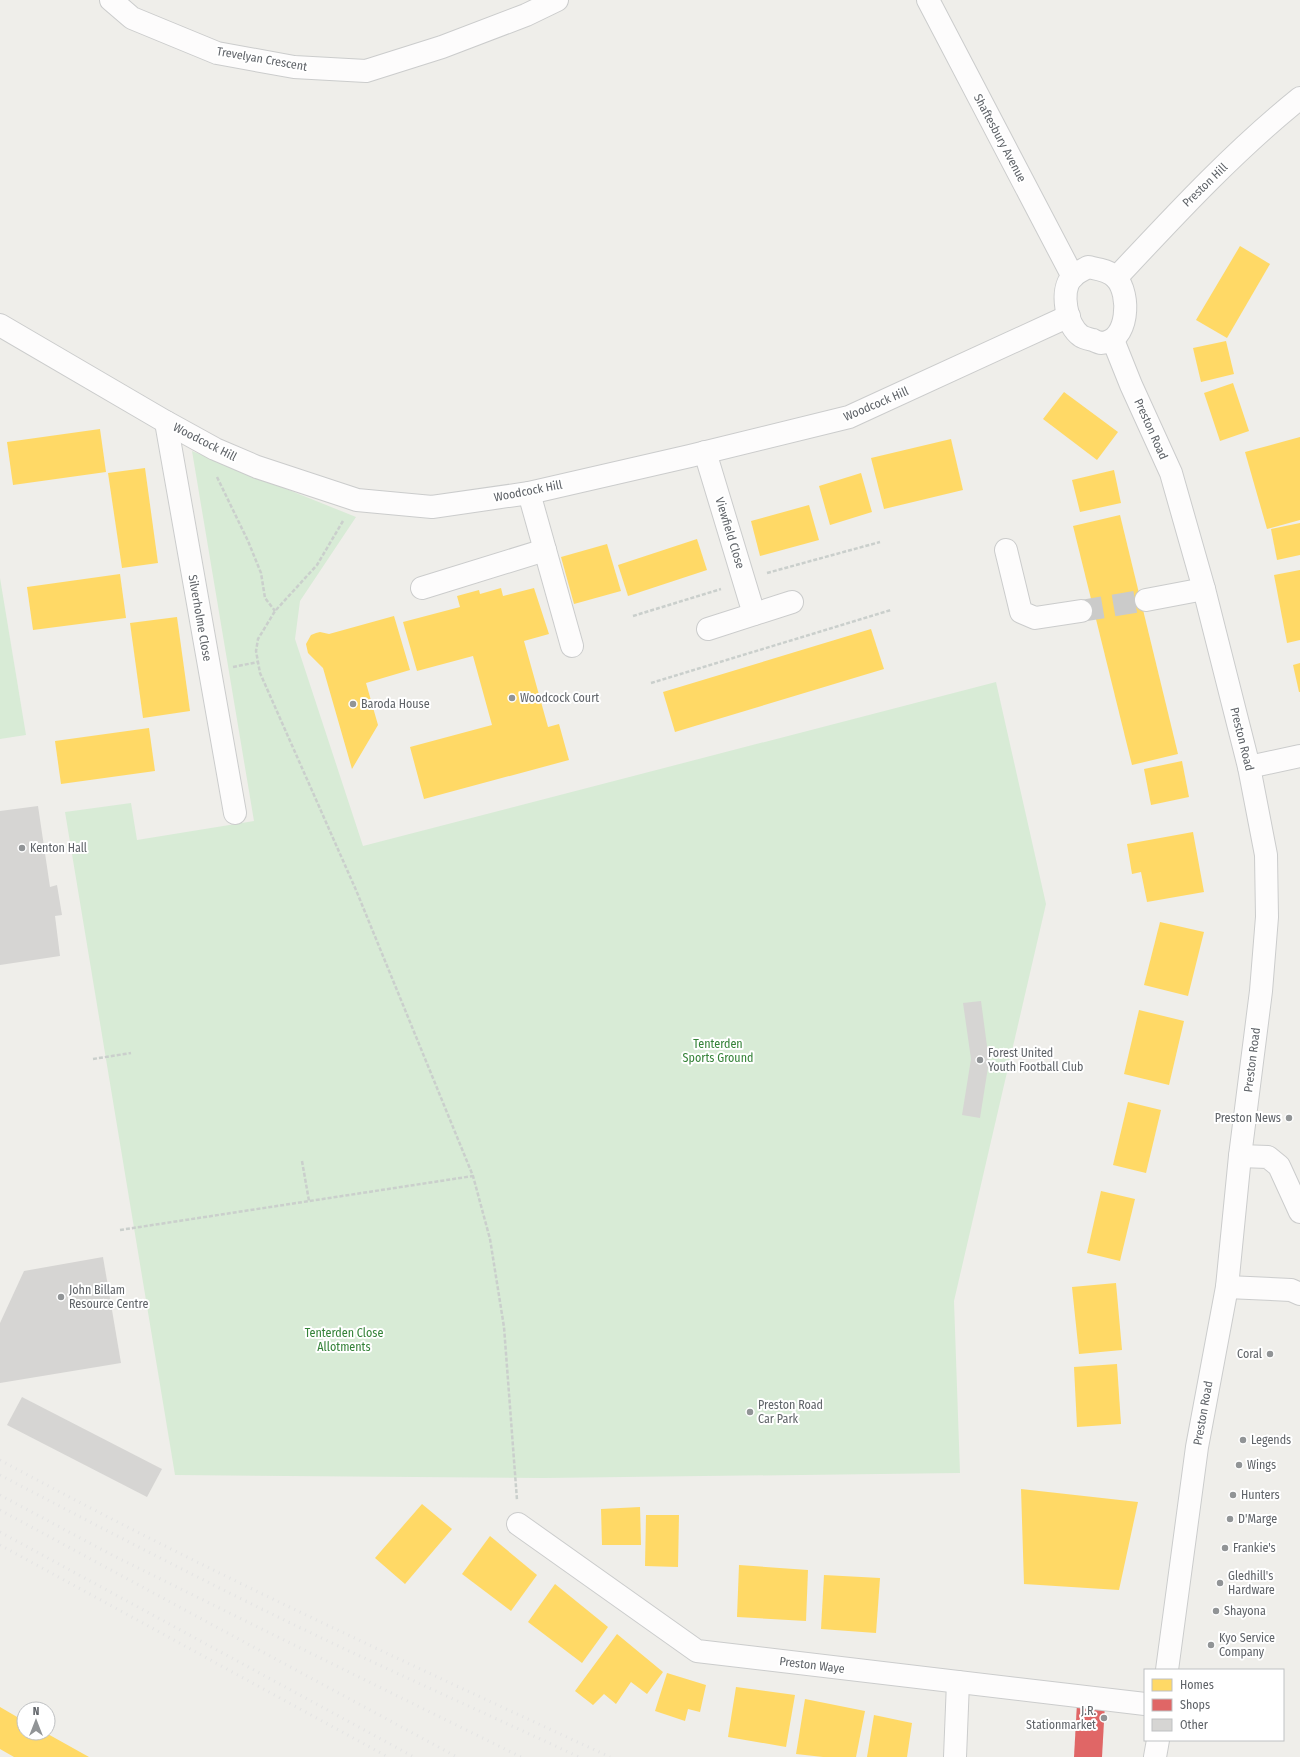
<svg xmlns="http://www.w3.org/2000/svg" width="1300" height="1757" font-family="'Fira Sans Condensed',sans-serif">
<rect width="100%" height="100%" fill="#efeeea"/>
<!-- green -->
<g fill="#d8ebd6">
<path d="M192 451 356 517 300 601 295 639 363 846 996 682 1046 904 954 1301 960 1473 544 1478 175 1475 65 812 131 803 137 840 254 821Z"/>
<path d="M0 578 26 735 0 739Z"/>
</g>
<!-- homes -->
<g fill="#ffd966">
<path d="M1240 246 1270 264 1227 338 1196 320Z"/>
<path d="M1226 341 1234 374 1201 382 1193 348Z"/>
<path d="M1233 383 1249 431 1220 441 1204 393Z"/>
<path d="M1064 392 1118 432 1097 460 1043 419Z"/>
<path d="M100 429 106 472 13 485 7 442Z"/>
<path d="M1300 437V520L1267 529 1245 452Z"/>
<path d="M951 439 963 490 884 509 871 458Z"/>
<path d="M145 468 158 563 122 568 108 473Z"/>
<path d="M1114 470 1121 503 1080 512 1072 480Z"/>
<path d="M861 473 872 512 830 525 819 486Z"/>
<path d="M809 505 819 540 760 556 751 521Z"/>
<path d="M1120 515 1178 754 1132 765 1073 526Z"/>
<path d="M1300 523V555L1277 560 1271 529Z"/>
<path d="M697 539 707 570 628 596 618 565Z"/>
<path d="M607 544 621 591 574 604 561 557Z"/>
<path d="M1300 570V640L1287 643 1274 575Z"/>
<path d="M120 574 126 618 33 630 27 587Z"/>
<path d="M501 588 503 596 534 588 549 634 524 641 548 727 559 724 569 760 424 799 410 747 492 725 473 656 417 671 403 622 460 607 457 596 479 590 480 594Z"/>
<path d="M394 616 410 670 366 683 378 725 352 769 323 668 308 653 306 644 311 635 316 633 320 632 329 634Z"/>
<path d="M177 617 190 711 143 718 130 623Z"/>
<path d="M871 629 884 669 675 732 663 692Z"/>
<path d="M1300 663V692H1299L1293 665Z"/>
<path d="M149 728 155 771 61 784 55 741Z"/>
<path d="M1182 761 1189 797 1151 805 1144 769Z"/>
<path d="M1193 832 1204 892 1147 902 1141 872 1132 874 1127 844Z"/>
<path d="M1160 922 1204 932 1188 996 1144 985Z"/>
<path d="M1139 1010 1184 1021 1169 1085 1124 1074Z"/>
<path d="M1128 1102 1161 1110 1146 1173 1113 1165Z"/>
<path d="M1101 1191 1135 1199 1120 1261 1087 1253Z"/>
<path d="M1116 1283 1122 1350 1079 1354 1072 1287Z"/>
<path d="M1117 1364 1121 1424 1077 1427 1074 1367Z"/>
<path d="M1021 1489 1138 1502 1119 1590 1024 1584Z"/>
<path d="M422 1504 452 1529 405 1584 375 1558Z"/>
<path d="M640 1507 641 1545H602L601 1509Z"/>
<path d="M646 1515H679L678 1567 645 1566Z"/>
<path d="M490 1536 537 1575 511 1611 462 1574Z"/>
<path d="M739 1565 808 1570 806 1621 737 1617Z"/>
<path d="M824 1575 880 1578 876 1633 821 1629Z"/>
<path d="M555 1584 608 1627 582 1663 528 1622Z"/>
<path d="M617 1634 663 1672 647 1694 631 1682 616 1704 604 1694 593 1705 575 1691Z"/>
<path d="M667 1673 706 1685 700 1712 688 1709 685 1721 655 1711Z"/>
<path d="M736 1687 795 1695 786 1747 728 1737Z"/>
<path d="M805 1699 865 1711 856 1757H823L796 1754Z"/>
<path d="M0 1707 24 1721V1733H46L89 1757H14L0 1749Z"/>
<path d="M874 1715 912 1723 907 1757H867Z"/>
</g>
<!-- shops -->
<path fill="#e06666" d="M1077 1703 1105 1704 1102 1757H1074Z"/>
<!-- building -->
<g fill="#d6d5d3">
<path d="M38 806 50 887 57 885 62 915 55 916 60 956 0 965V811Z"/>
<path d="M981 1001 989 1061 980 1118 962 1115 971 1059 963 1003Z"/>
<path d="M103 1257 121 1363 0 1383V1323L24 1271Z"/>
<path d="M22 1397 162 1469 147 1497 7 1425Z"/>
</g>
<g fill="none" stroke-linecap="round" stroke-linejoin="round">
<!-- minor-tunnel -->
<path stroke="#cbcbca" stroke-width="22" stroke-dasharray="22 11" stroke-linecap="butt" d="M1081 611 1146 600"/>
<!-- minor casing -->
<g stroke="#cbcccc" stroke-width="24">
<g id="minor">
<path d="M111 0 132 18 217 53 294 67 366 71 442 47 526 15 557 0"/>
<path d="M928 0 1073 277"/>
<path d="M1088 267C1097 269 1109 270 1116 278 1131 294 1129 342 1101 343 1099 343 1095 341 1093 340 1089 339 1084 338 1081 336 1066 325 1060 291 1072 277 1076 273 1083 270 1088 267Z"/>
<path d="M1116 278C1175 215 1233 152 1300 98"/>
<path d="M0 325 166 422 215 449 257 467 357 500 432 507 529 493 690 456 849 417 1069 316"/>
<path d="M1113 340 1131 385 1171 473 1204 589 1249 767 1266 855 1267 917 1261 991 1240 1156 1227 1287 1197 1447 1167 1670"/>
<path d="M166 422 235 813"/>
<path d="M705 452 754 614"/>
<path d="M529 493 572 646"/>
<path d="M1006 550 1021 612 1035 618 1081 611"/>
<path d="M422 588 545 550"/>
<path d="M1146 600 1204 589"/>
<path d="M708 629 792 602"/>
<path d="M1249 767 1300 756"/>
<path d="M1240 1156 1268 1157 1279 1166 1300 1212"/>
<path d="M1227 1287 1291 1290 1300 1294"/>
<path d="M518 1524 697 1651 1145 1704"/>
<path d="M955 1757 958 1682"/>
<path d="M1155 1757 1158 1740"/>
</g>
</g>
<!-- path -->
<g stroke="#cacfcc" stroke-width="2.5" stroke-dasharray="4 2" stroke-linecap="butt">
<path d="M217 477 248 541 261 573 265 598 275 611"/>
<path d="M343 521 317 565 275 611 258 639 256 651 260 673 356 890 473 1176 490 1239 504 1327 517 1500"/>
<path d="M767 573 880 542"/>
<path d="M633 616 721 589"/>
<path d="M233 667 258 662"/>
<path d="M651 683 891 610"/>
<path d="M93 1059 131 1053"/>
<path d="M302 1161 309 1201"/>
<path d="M120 1230 473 1176"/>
</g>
<!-- minor -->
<use href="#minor" stroke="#fdfcfc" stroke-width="22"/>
<!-- rail -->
<g stroke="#e4e4e4" stroke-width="3" stroke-dasharray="1 5" stroke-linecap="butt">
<path d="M0 1460C199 1568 405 1662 610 1757"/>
<path d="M0 1475C115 1535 230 1595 347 1650 424 1686 502 1721 579 1757"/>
<path d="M0 1495 112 1555 521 1757"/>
<path d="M0 1510 457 1757"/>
<path d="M0 1532 414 1757"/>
<path d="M0 1545 388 1757"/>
</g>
</g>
<!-- markers -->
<g fill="#919496" stroke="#fff" stroke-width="1.5">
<circle cx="512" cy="698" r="4"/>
<circle cx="353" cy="704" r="4"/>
<circle cx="22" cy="848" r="4"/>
<circle cx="980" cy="1060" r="4"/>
<circle cx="1289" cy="1118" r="4"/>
<circle cx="61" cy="1297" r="4"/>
<circle cx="1270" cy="1354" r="4"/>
<circle cx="750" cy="1412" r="4"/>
<circle cx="1243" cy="1440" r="4"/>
<circle cx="1239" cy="1465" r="4"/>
<circle cx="1233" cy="1495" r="4"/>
<circle cx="1230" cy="1519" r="4"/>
<circle cx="1225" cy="1548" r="4"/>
<circle cx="1220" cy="1583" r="4"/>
<circle cx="1216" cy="1611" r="4"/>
<circle cx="1211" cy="1645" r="4"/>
<circle cx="1104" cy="1718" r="4"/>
</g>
<g text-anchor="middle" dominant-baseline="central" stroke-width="4" stroke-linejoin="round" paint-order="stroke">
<!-- street labels -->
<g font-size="12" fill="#5f6368" stroke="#fff">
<text transform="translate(262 59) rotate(10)">Trevelyan Crescent</text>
<text transform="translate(1000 138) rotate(62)">Shaftesbury Avenue</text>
<text transform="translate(1205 185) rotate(-44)">Preston Hill</text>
<text transform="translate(876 404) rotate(-23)">Woodcock Hill</text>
<text transform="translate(1151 429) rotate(66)">Preston Road</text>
<text transform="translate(205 442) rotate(27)">Woodcock Hill</text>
<text transform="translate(528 491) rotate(-11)">Woodcock Hill</text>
<text transform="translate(730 533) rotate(73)">Viewfield Close</text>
<text transform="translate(200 618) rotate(80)">Silverholme Close</text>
<text transform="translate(1242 739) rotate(76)">Preston Road</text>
<text transform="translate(1252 1060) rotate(-83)">Preston Road</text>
<text transform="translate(1203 1413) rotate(-80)">Preston Road</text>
<text transform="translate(812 1665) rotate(7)">Preston Waye</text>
</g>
<!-- poi labels -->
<g font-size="12" fill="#5f6368" stroke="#fff" text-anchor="start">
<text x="520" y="698">Woodcock Court</text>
<text x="361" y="704">Baroda House</text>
<text x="30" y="848">Kenton Hall</text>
<text x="988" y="1053">Forest United<tspan x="988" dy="14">Youth Football Club</tspan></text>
<text x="1281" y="1118" text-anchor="end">Preston News</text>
<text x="69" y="1290">John Billam<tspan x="69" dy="14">Resource Centre</tspan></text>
<text x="1262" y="1354" text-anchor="end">Coral</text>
<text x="758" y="1405">Preston Road<tspan x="758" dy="14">Car Park</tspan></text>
<text x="1251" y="1440">Legends</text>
<text x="1247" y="1465">Wings</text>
<text x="1241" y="1495">Hunters</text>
<text x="1238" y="1519">D'Marge</text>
<text x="1233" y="1548">Frankie's</text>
<text x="1228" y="1576">Gledhill's<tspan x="1228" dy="14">Hardware</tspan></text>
<text x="1224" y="1611">Shayona</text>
<text x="1219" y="1638">Kyo Service<tspan x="1219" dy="14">Company</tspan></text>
<text x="1096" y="1711" text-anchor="end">J.R.<tspan x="1096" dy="14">Stationmarket</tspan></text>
</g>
<!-- park labels -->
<g font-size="12" fill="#348238" stroke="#fff">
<text x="718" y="1044">Tenterden<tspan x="718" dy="14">Sports Ground</tspan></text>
<text x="344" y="1333">Tenterden Close<tspan x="344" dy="14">Allotments</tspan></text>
</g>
</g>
<!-- legend -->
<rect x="1144" y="1669" width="140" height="72" fill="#ffffff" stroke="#bfc1c3"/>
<rect x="1152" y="1679" width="20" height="12" fill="#ffd966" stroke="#bfc1c3"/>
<text x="1180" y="1689" font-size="12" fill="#5f6368">Homes</text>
<rect x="1152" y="1699" width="20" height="12" fill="#e06666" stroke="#bfc1c3"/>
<text x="1180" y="1709" font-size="12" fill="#5f6368">Shops</text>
<rect x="1152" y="1719" width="20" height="12" fill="#d6d5d3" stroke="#bfc1c3"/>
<text x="1180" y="1729" font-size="12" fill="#5f6368">Other</text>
<!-- north arrow -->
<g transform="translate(36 1721)"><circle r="19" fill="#ffffff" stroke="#bfc1c3"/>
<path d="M0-3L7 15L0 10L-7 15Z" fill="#919496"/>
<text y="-6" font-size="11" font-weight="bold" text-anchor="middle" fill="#5f6368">N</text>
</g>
</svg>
